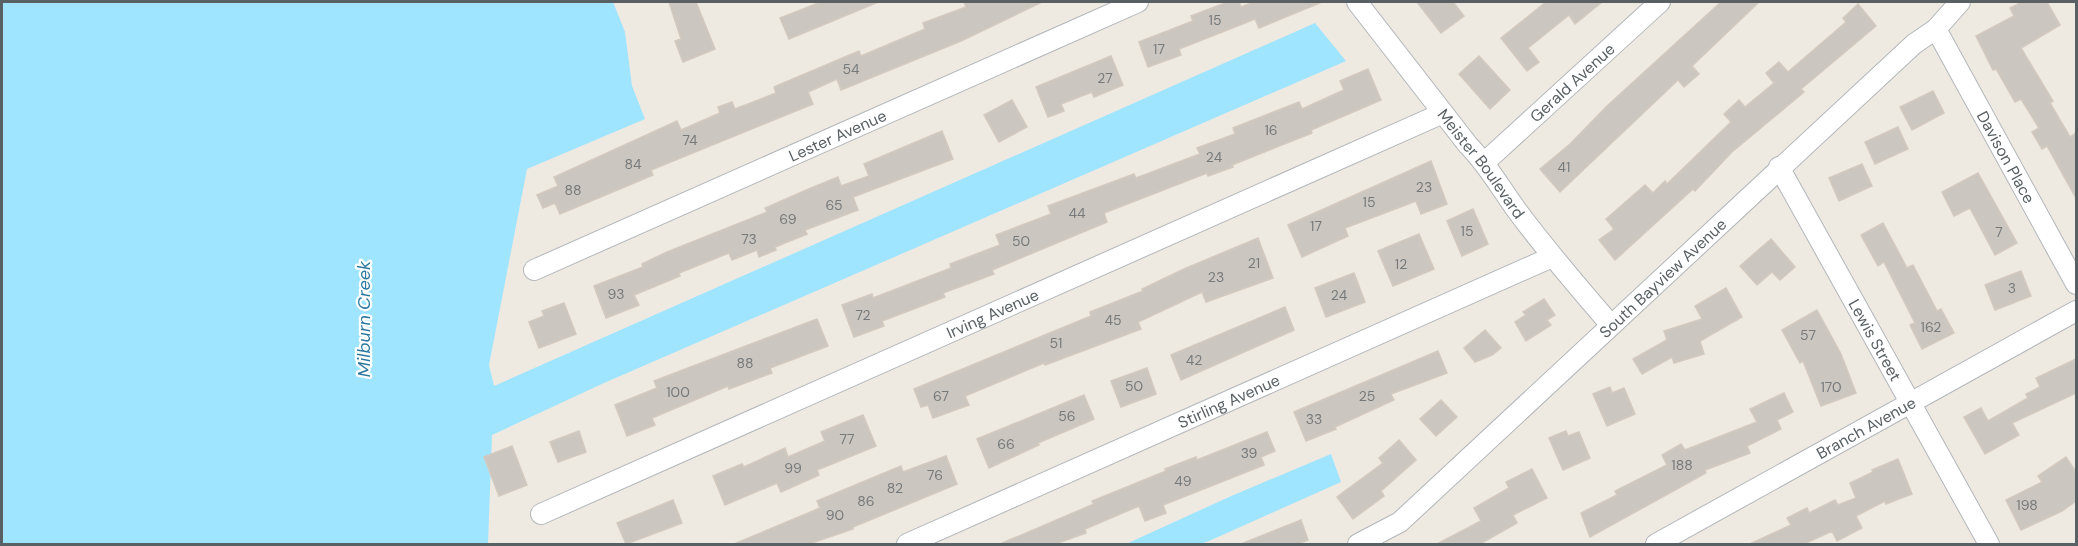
<svg xmlns="http://www.w3.org/2000/svg" width="2078" height="546" font-family="'DM Sans',sans-serif">
<rect width="100%" height="100%" fill="#eee9e1"/>
<!-- water -->
<g fill="#a0e5ff">
<path d="M2 2H613L625 32 632 86 645 119 527 169 489 365 494 386 1315 23 1346 61 604 383 492 435 488 544H2Z"/>
<path d="M1331 454 1341 482 1209 541 1200 544H1126L1229 497Z"/>
</g>
<!-- building -->
<g fill="#cbc6c0" stroke="#d4c9be" stroke-width="1.5">
<path d="M669 2H696L715 49 683 62 675 41 681 39Z"/>
<path d="M821 2H875L876 3 789 39 780 18Z"/>
<path d="M964 2H1042L961 41 841 90 837 79 808 92 813 104 651 170 653 175 560 214 555 203 543 208 537 195 558 186 554 177 677 121 681 130 720 113 718 107 732 102 735 109 776 93 774 87 859 51 861 56 925 29 923 23 966 7Z"/>
<path d="M1228 2H1239L1241 7 1254 2H1322L1259 28 1255 19 1179 49 1181 55 1148 67 1139 42 1193 21 1191 16Z"/>
<path d="M1417 2H1453L1464 16 1441 33Z"/>
<path d="M1546 2H1602L1575 24 1569 15 1528 48 1539 62 1527 71 1501 38Z"/>
<path d="M1721 2H1759L1692 66 1699 74 1684 87 1678 80 1560 192 1540 169 1570 144 1607 106Z"/>
<path d="M2022 2H2047L2060 25 2021 48 2053 101 2050 103 2070 137 2076 133V198L2047 146 2042 149 2032 132 2039 128 2021 99 2015 102 1996 69 1993 70 1976 36 2014 16 2010 8Z"/>
<path d="M1858 4 1876 26 1801 89 1804 92 1732 152 1695 191 1693 189 1615 260 1599 240 1614 229 1606 219 1645 185 1653 193 1665 181 1667 184 1731 122 1724 114 1739 100 1745 107 1774 83 1766 73 1779 62 1788 72 1846 22 1843 18Z"/>
<path d="M1111 56 1123 85 1094 97 1092 92 1061 104 1064 111 1048 117 1036 87Z"/>
<path d="M1479 56 1510 90 1490 109 1459 74Z"/>
<path d="M1368 69 1381 100 1311 130 1312 133 1232 165 1233 167 1208 176 1207 173 1104 213 1107 222 992 270 994 274 943 293 945 297 882 321 884 326 854 337 842 305 872 294 873 298 951 268 950 264 1000 245 996 235 1051 214 1048 206 1134 174 1136 178 1200 154 1197 148 1235 134 1233 128 1299 102 1302 109 1344 90 1340 81Z"/>
<path d="M1933 91 1944 113 1912 130 1900 107Z"/>
<path d="M1012 100 1027 127 999 142 984 115Z"/>
<path d="M1898 127 1908 149 1875 164 1865 142Z"/>
<path d="M942 131 953 159 853 197 858 210 805 230 807 234 775 247 776 250 759 257 757 250 732 260 729 253 679 273 680 276 634 295 639 305 606 318 594 286 643 267 642 264 667 252 767 212 765 208 811 188 838 177 841 186 869 176 864 164Z"/>
<path d="M1431 161 1447 204 1421 214 1416 201 1345 228 1348 236 1302 257 1288 225Z"/>
<path d="M1862 164 1872 186 1839 201 1829 178Z"/>
<path d="M1978 173 2017 243 1995 255 1970 208 1954 216 1942 192Z"/>
<path d="M1473 209 1488 244 1462 256 1447 221Z"/>
<path d="M1883 223 1907 268 1913 265 1937 311 1941 309 1954 333 1922 349 1910 325 1915 323 1884 262 1878 266 1861 235Z"/>
<path d="M1419 234 1434 269 1393 286 1378 251Z"/>
<path d="M1258 238 1273 278 1206 302 1202 292 1138 322 1141 329 1045 365 1044 363 965 396 969 405 933 418 928 405 921 407 914 389 1091 316 1090 312 1143 291 1142 289 1184 269Z"/>
<path d="M1771 239 1795 267 1780 280 1772 272 1757 285 1740 266Z"/>
<path d="M2021 271 2031 296 1995 310 1985 285Z"/>
<path d="M1354 273 1365 302 1326 317 1315 288Z"/>
<path d="M1726 288 1742 317 1700 341 1704 354 1674 363 1672 357 1642 374 1633 359 1667 340 1664 331 1702 319 1695 306Z"/>
<path d="M1544 299 1555 315 1547 320 1551 325 1526 341 1515 322 1526 315 1523 312Z"/>
<path d="M564 303 576 334 539 348 529 322 544 316 542 311Z"/>
<path d="M1285 307 1294 330 1181 380 1171 355Z"/>
<path d="M1817 310 1841 354 1856 393 1821 406 1803 361 1800 363 1782 330Z"/>
<path d="M817 319 828 346 770 368 772 373 729 389 728 386 652 418 655 425 627 436 615 405 657 388 654 381Z"/>
<path d="M1485 330 1501 348 1492 355 1475 362 1464 348Z"/>
<path d="M1438 351 1447 373 1391 394 1394 400 1335 427 1336 429 1306 441 1294 412Z"/>
<path d="M2076 359V393L2012 423 2019 435 1985 454 1964 417 1981 408 1988 421 2028 398 2026 394 2040 387 2036 378Z"/>
<path d="M1147 368 1156 394 1121 407 1111 381Z"/>
<path d="M1610 387 1612 393 1624 388 1635 414 1607 426 1593 394Z"/>
<path d="M1784 393 1793 412 1777 420 1781 429 1747 446 1750 453 1705 470 1706 473 1590 537 1581 513 1617 495 1615 491 1667 465 1662 455 1681 444 1685 450 1757 422 1750 409Z"/>
<path d="M1084 395 1094 419 1038 443 1039 445 989 468 977 439Z"/>
<path d="M1441 400 1457 417 1436 436 1420 419Z"/>
<path d="M863 415 876 446 817 470 819 475 781 492 777 483 725 505 713 476 742 464 744 467 785 448 788 457 825 441 821 432Z"/>
<path d="M579 431 586 452 558 462 550 442Z"/>
<path d="M1566 431 1568 436 1579 432 1590 458 1563 470 1549 438Z"/>
<path d="M1267 432 1275 451 1261 457 1264 465 1163 505 1166 513 1145 521 1139 506 1085 529 1086 533 1055 544H1000L1094 504 1092 501 1166 471 1165 469 1196 457 1197 460Z"/>
<path d="M1399 440 1416 460 1381 491 1384 496 1353 519 1337 497 1383 463 1379 458Z"/>
<path d="M512 446 527 485 499 496 484 457Z"/>
<path d="M946 456 957 484 853 527V529L809 544H734L820 508 817 501 901 466 903 472Z"/>
<path d="M2066 457 2076 472V501L2062 511 2021 530 2006 500 2042 482 2038 476Z"/>
<path d="M1898 459 1912 494 1886 504 1885 501 1856 516 1862 528 1837 541 1832 531 1804 544H1750L1791 525 1787 518 1807 508 1809 513 1835 500 1838 505 1856 498 1850 483 1873 472 1872 470Z"/>
<path d="M1532 469 1547 498 1513 515 1517 523 1480 544H1437L1481 521 1474 508 1509 488 1506 482Z"/>
<path d="M673 500 682 523 626 544 617 523Z"/>
<path d="M1301 520 1308 540 1297 544H1241Z"/>
</g>
<g fill="none" stroke-linecap="round" stroke-linejoin="round">
<!-- minor casing -->
<g stroke="#b2b6ba" stroke-width="22">
<g id="minor">
<path id="s1" d="M1357 2 1468 145C1488 165 1501 189 1518 212 1547 251 1578 287 1610 324"/>
<path id="s2" d="M1936 29 2076 284"/>
<path id="s3" d="M1485 162 1660 2"/>
<path id="s4" d="M1779 167 1989 544"/>
<path id="s5" d="M534 270 1138 2"/>
<path id="s6" d="M541 514 1443 113"/>
<path id="s7" d="M907 544 1552 257"/>
<path id="s8" d="M1358 544 1400 522 1914 44 1936 29 1960 2"/>
<path id="s9" d="M1656 544 2076 311"/>
</g>
</g>
<!-- minor -->
<use href="#minor" stroke="#fff" stroke-width="20"/>
</g>
<g text-anchor="middle" dominant-baseline="central" stroke-width="4.5" stroke-linejoin="round" paint-order="stroke">
<!-- number labels -->
<g font-size="14" fill="#767a7b">
<text x="1215" y="20">15</text>
<text x="1159" y="49">17</text>
<text x="851" y="69">54</text>
<text x="1105" y="78">27</text>
<text x="1271" y="130">16</text>
<text x="690" y="140">74</text>
<text x="1214" y="157">24</text>
<text x="633" y="164">84</text>
<text x="1564" y="167">41</text>
<text x="1424" y="187">23</text>
<text x="573" y="190">88</text>
<text x="1369" y="202">15</text>
<text x="834" y="205">65</text>
<text x="1077" y="213">44</text>
<text x="788" y="219">69</text>
<text x="1316" y="226">17</text>
<text x="1467" y="231">15</text>
<text x="1999" y="232">7</text>
<text x="749" y="239">73</text>
<text x="1021" y="241">50</text>
<text x="1254" y="263">21</text>
<text x="1401" y="264">12</text>
<text x="1216" y="277">23</text>
<text x="2012" y="288">3</text>
<text x="616" y="294">93</text>
<text x="1339" y="295">24</text>
<text x="863" y="315">72</text>
<text x="1113" y="320">45</text>
<text x="1931" y="327">162</text>
<text x="1808" y="335">57</text>
<text x="1056" y="343">51</text>
<text x="1194" y="360">42</text>
<text x="745" y="363">88</text>
<text x="1134" y="386">50</text>
<text x="1831" y="387">170</text>
<text x="678" y="392">100</text>
<text x="941" y="396">67</text>
<text x="1367" y="396">25</text>
<text x="1067" y="416">56</text>
<text x="1314" y="419">33</text>
<text x="847" y="439">77</text>
<text x="1006" y="444">66</text>
<text x="1249" y="453">39</text>
<text x="1682" y="465">188</text>
<text x="793" y="468">99</text>
<text x="935" y="475">76</text>
<text x="1183" y="481">49</text>
<text x="895" y="488">82</text>
<text x="866" y="501">86</text>
<text x="2027" y="505">198</text>
<text x="835" y="515">90</text>
</g>
<!-- street labels -->
<g font-size="16" fill="#596064" stroke="#fff">
<text stroke="none"><textPath href="#s3" startOffset="118">Gerald Avenue</textPath></text>
<text stroke="none"><textPath href="#s5" startOffset="332">Lester Avenue</textPath></text>
<text stroke="none"><textPath href="#s2" startOffset="146">Davison Place</textPath></text>
<text stroke="none"><textPath href="#s1" startOffset="204">Meister Boulevard</textPath></text>
<text stroke="none"><textPath href="#s8" startOffset="406">South Bayview Avenue</textPath></text>
<text stroke="none"><textPath href="#s6" startOffset="494">Irving Avenue</textPath></text>
<text stroke="none"><textPath href="#s4" startOffset="198">Lewis Street</textPath></text>
<text stroke="none"><textPath href="#s7" startOffset="352">Stirling Avenue</textPath></text>
<text stroke="none"><textPath href="#s9" startOffset="240">Branch Avenue</textPath></text>
</g>
<!-- water labels -->
<g font-size="18" font-style="italic" fill="#2d78a0" stroke="#fff">
<text transform="translate(364 319) rotate(-90)">Milburn Creek</text>
</g>
</g>
<!-- border -->
<rect width="2078" height="546" fill="none" stroke="#596064" stroke-width="6"/>
</svg>
